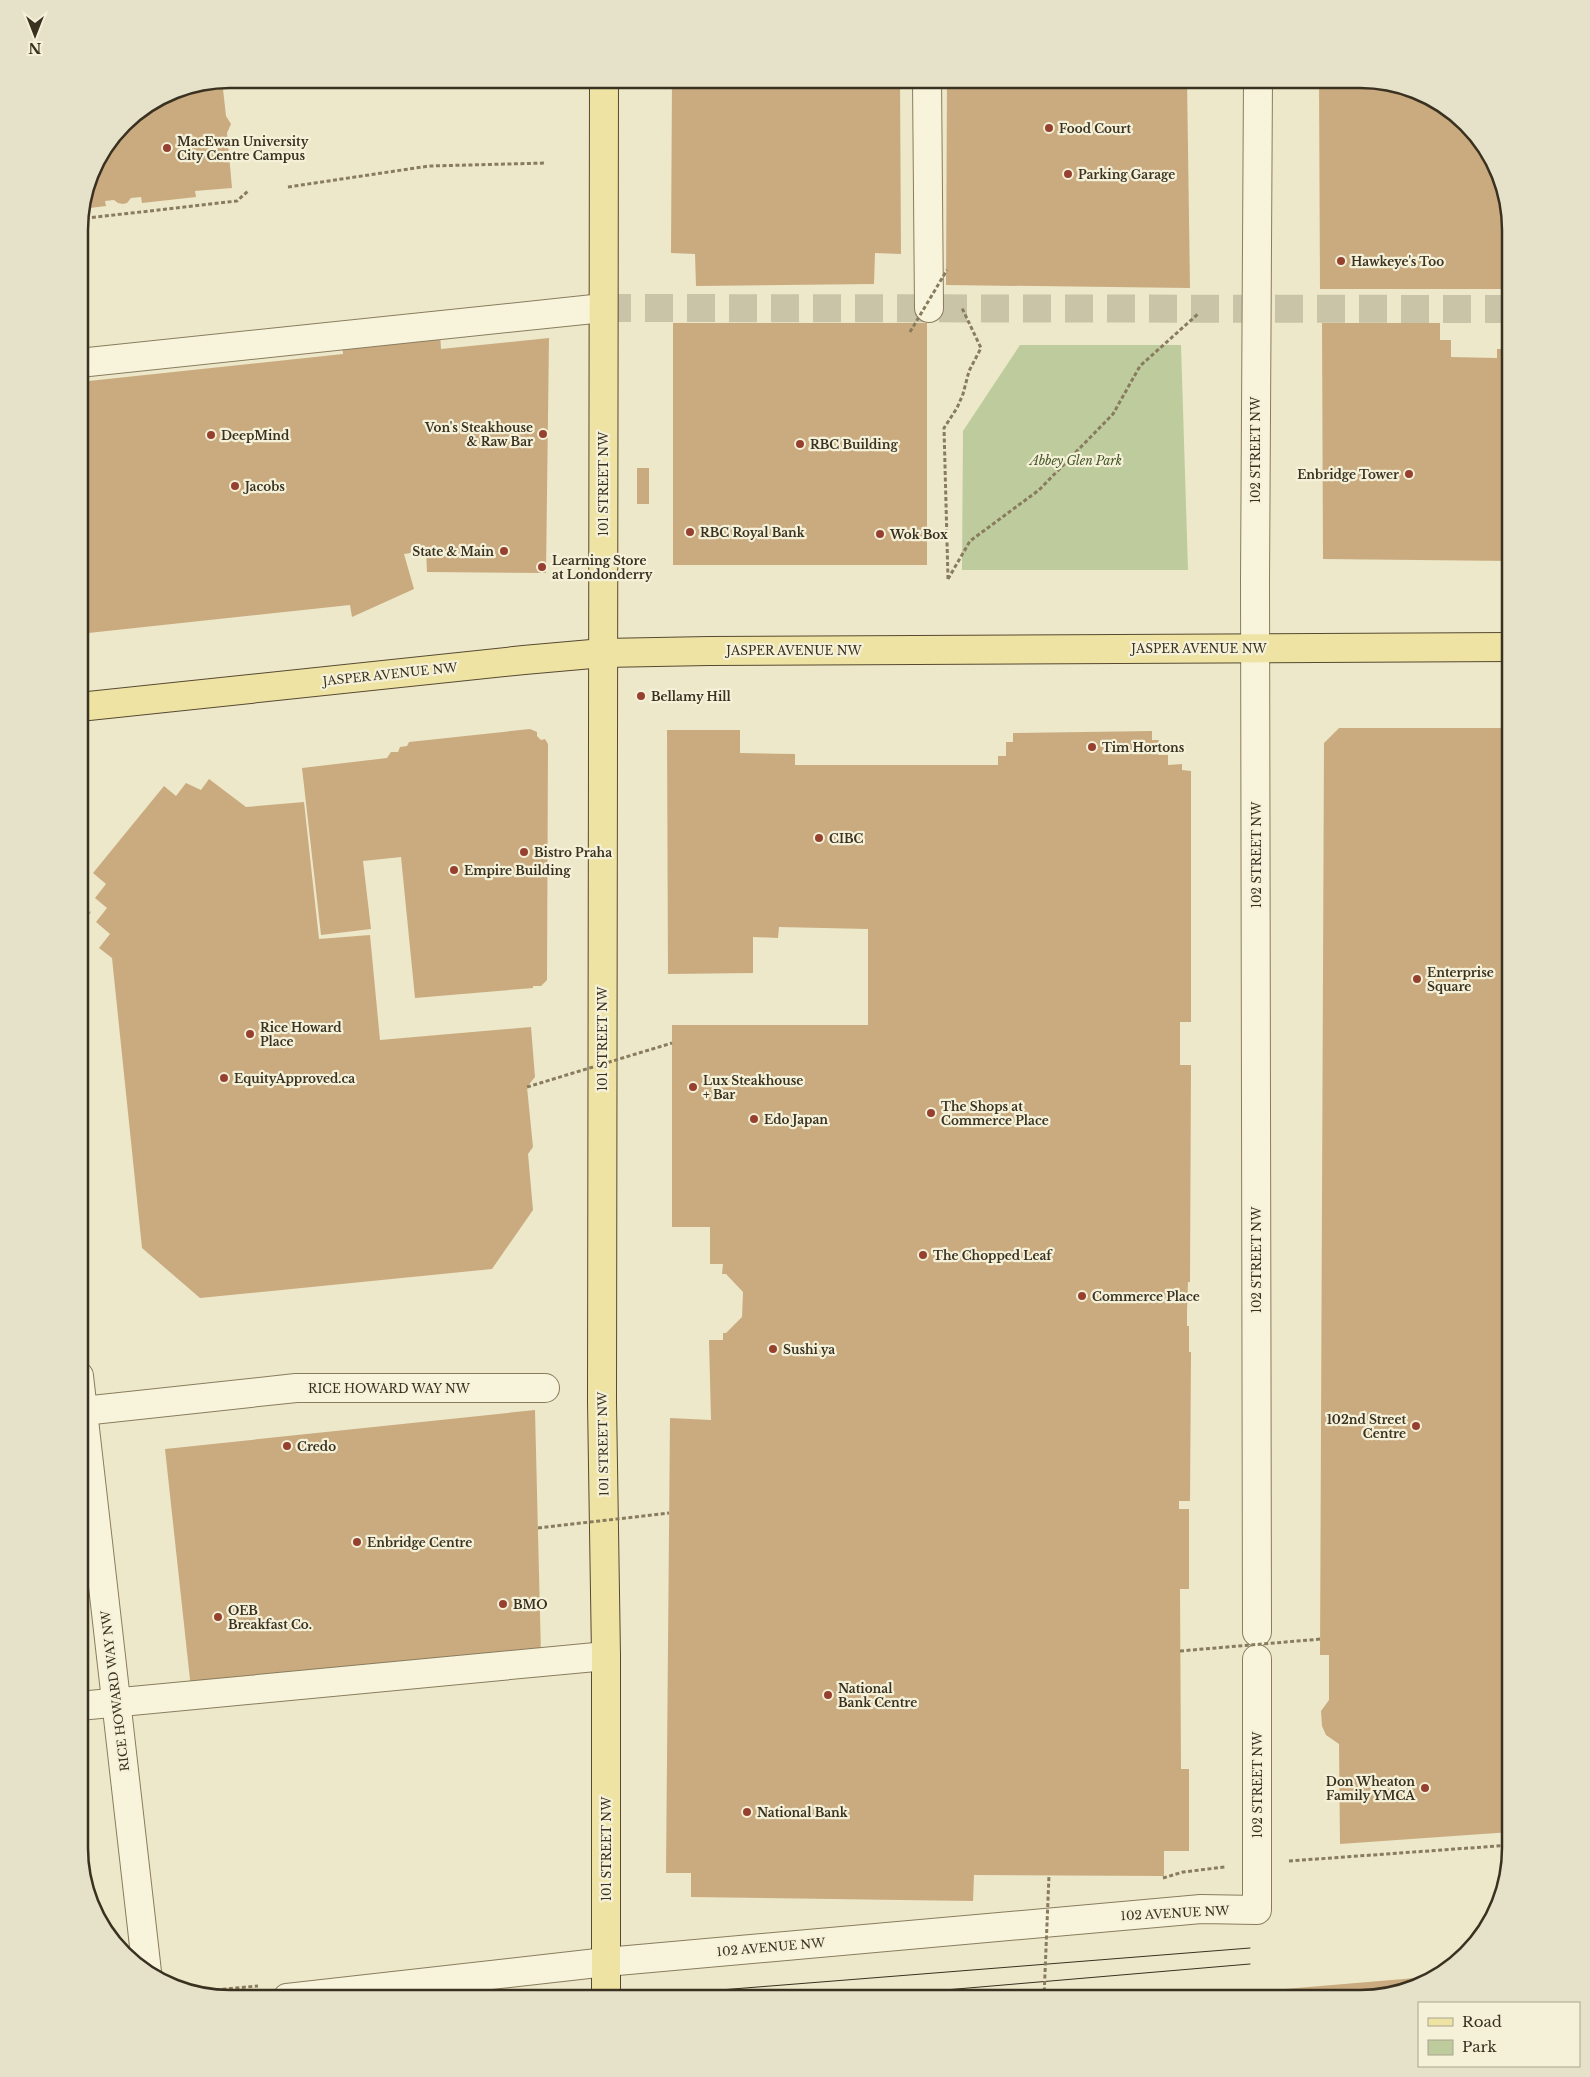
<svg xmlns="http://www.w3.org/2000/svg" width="1590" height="2077" font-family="'Libre Baskerville',serif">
<rect width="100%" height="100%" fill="#ede8c9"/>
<!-- green -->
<path fill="#becb9d" d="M1020 345H1181L1188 570H962L963 431Z"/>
<!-- building -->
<g fill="#caab80">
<path d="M672 79H900L901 254 875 253 874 284 696 286 695 254 671 253Z"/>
<path d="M947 79H1187L1190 288 946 285Z"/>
<path d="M1319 79H1371L1436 99 1486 146 1506 190 1511 229V289H1320Z"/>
<path d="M222 80 226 116 231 124 227 133 232 188 195 191 196 197 142 203 141 197 131 198 127 203 123 204 118 203 114 200 105 201 106 206 82 209 94 163 130 116 172 90Z"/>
<rect x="673" y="323" width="254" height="242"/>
<path d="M1322 323H1440V340H1451V357L1497 358V349H1511V561L1323 559Z"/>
<path d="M440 333 441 349 549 338 546 573 427 572 426 551 404 554 414 589 352 617 350 605 79 634V382L343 354 342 343Z"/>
<rect x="637" y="468" width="12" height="36"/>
<path d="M1339 728H1511V1832L1340 1844 1339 1744 1326 1735 1322 1726 1321 1711 1329 1700V1655H1320L1324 743Z"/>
<path d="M530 729 537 732V736L541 740 545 739 548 744 547 980 541 986H533V988L415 998 401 857 363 861 371 929 321 935 302 768 387 758 391 752H398L400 747 407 746 409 742Z"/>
<path d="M667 730H740V753L795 754V765H998V756H1006V742H1013V733L1152 731V740H1159L1158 755H1168V765L1182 764V770L1191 771V1022H1180V1065H1191L1190 1282H1188L1187 1311V1326H1189V1352H1191L1190 1501H1179V1509H1189V1589H1180L1181 1769H1189V1851H1164V1876L974 1875 973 1901 691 1897V1873H666L670 1418 711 1420 709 1340H723V1333H726L742 1317 743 1292 726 1274H722L723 1264H710V1227H672V1025H868V929L779 927 778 938 753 937V973L668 974Z"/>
<path d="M209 779 246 807 304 802 319 939 370 935 380 1040 531 1027 535 1077 527 1087 533 1147 528 1154 533 1210 492 1269 200 1298 142 1248 112 958 99 948 110 934 96 922 107 908 95 898 106 884 93 873 164 786 176 796 186 783 201 790Z"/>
<path d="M535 1410 541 1655 191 1689 165 1449Z"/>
<path d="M1439 1976 1409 1990 1361 1998H1184L1220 1994 1224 1992 1258 1989 1261 1991Z"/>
</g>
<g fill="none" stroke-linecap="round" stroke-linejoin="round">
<!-- minor-tunnel -->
<path stroke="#c9c3a7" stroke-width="28" stroke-dasharray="28 14" stroke-linecap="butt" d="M603 308 1511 309"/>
<!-- minor casing -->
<g stroke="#897c5e" stroke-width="30">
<g id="minor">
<path d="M927 79 929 308"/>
<path d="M79 363 603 308"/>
<path d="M79 1376 147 1972"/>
<path d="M83 1411 296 1388H545"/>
<path d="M1257 1632 1255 581 1258 79"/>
<path d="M79 1706 606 1656"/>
<path d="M287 1998 606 1962 1201 1909 1257 1910V1659"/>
</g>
</g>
<!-- major casing -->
<g stroke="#574932" stroke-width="30">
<g id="major">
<path d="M604 79 602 1402 606 1656V1998"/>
<path d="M79 707 524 660 603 653 709 651 1511 647"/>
</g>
</g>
<!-- path -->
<g stroke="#897c5e" stroke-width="3" stroke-dasharray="4 2.5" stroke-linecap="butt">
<path d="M288 187 429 166 546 163"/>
<path d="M79 219 237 201 248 191"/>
<path d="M948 579 970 541 1039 490 1113 414 1140 366 1199 313"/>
<path d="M948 579 944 428 957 408 963 394 969 371 981 348 962 308"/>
<path d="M79 905 90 913"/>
<path d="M1289 1861 1511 1845"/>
<path d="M1163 1878 1183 1872 1225 1867"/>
<path d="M203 1991 258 1986"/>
</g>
<!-- minor -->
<use href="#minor" stroke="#f8f4dc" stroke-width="28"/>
<!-- major -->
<use href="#major" stroke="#eee3a3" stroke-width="28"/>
<!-- tram -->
<g stroke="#3a3121" stroke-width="1">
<path d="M619 1998 1250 1948"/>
<path d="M851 1998 1250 1964"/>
</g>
<!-- path-bridge -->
<g stroke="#897c5e" stroke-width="3" stroke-dasharray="4 2.5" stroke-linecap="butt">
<path d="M910 332 947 270"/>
<path d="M527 1087 672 1043"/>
<path d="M538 1528 669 1513"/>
<path d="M1180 1651 1321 1639"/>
<path d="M1044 1998 1049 1875"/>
</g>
</g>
<!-- markers -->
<g fill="#964030" stroke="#f5f1d8" stroke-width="2">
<circle cx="1049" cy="128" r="5"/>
<circle cx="167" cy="148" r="5"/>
<circle cx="1068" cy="174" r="5"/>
<circle cx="1341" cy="261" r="5"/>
<circle cx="543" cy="434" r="5"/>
<circle cx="211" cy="435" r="5"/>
<circle cx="800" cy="444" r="5"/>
<circle cx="1409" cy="474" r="5"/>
<circle cx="235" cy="486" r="5"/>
<circle cx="690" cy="532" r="5"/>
<circle cx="880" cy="534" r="5"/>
<circle cx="504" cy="551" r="5"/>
<circle cx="542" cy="567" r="5"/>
<circle cx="641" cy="696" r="5"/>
<circle cx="1092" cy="747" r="5"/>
<circle cx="819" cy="838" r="5"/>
<circle cx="524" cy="852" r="5"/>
<circle cx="454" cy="870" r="5"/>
<circle cx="1417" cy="979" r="5"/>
<circle cx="250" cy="1034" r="5"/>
<circle cx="224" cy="1078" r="5"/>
<circle cx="693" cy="1087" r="5"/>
<circle cx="931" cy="1113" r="5"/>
<circle cx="754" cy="1119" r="5"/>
<circle cx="923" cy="1255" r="5"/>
<circle cx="1082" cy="1296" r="5"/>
<circle cx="773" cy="1349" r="5"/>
<circle cx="1416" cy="1426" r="5"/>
<circle cx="287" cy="1446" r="5"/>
<circle cx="357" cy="1542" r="5"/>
<circle cx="503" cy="1604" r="5"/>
<circle cx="218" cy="1617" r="5"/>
<circle cx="828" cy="1695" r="5"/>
<circle cx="1425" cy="1788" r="5"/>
<circle cx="747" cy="1812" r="5"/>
</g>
<g text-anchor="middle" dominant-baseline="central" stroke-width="4.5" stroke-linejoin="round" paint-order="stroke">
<!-- poi labels -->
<g font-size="12" font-weight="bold" fill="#3a3121" stroke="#f5f1d8" text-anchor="start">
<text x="1059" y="128">Food Court</text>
<text x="177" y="141">MacEwan University<tspan x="177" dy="14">City Centre Campus</tspan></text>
<text x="1078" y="174">Parking Garage</text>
<text x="1351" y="261">Hawkeye's Too</text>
<text x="533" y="427" text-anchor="end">Von's Steakhouse<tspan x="533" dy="14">&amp; Raw Bar</tspan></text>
<text x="221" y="435">DeepMind</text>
<text x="810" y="444">RBC Building</text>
<text x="1399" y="474" text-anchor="end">Enbridge Tower</text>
<text x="245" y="486">Jacobs</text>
<text x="700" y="532">RBC Royal Bank</text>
<text x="890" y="534">Wok Box</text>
<text x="494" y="551" text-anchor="end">State &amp; Main</text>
<text x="552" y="560">Learning Store<tspan x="552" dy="14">at Londonderry</tspan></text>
<text x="651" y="696">Bellamy Hill</text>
<text x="1102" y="747">Tim Hortons</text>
<text x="829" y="838">CIBC</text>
<text x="534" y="852">Bistro Praha</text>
<text x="464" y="870">Empire Building</text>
<text x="1427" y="972">Enterprise<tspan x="1427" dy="14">Square</tspan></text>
<text x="260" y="1027">Rice Howard<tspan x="260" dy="14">Place</tspan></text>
<text x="234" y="1078">EquityApproved.ca</text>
<text x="703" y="1080">Lux Steakhouse<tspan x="703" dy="14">+ Bar</tspan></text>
<text x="941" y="1106">The Shops at<tspan x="941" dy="14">Commerce Place</tspan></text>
<text x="764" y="1119">Edo Japan</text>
<text x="933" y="1255">The Chopped Leaf</text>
<text x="1092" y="1296">Commerce Place</text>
<text x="783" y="1349">Sushi ya</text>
<text x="1406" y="1419" text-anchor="end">102nd Street<tspan x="1406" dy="14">Centre</tspan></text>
<text x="297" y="1446">Credo</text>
<text x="367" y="1542">Enbridge Centre</text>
<text x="513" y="1604">BMO</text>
<text x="228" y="1610">OEB<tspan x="228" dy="14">Breakfast Co.</tspan></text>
<text x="838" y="1688">National<tspan x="838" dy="14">Bank Centre</tspan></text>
<text x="1415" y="1781" text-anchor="end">Don Wheaton<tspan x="1415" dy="14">Family YMCA</tspan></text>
<text x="757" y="1812">National Bank</text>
</g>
<!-- street labels -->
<g font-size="12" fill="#3a3121" stroke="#f5f1d8">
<text transform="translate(1255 450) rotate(-90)">102 STREET NW</text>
<text transform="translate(603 484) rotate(-90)">101 STREET NW</text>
<text x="1199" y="648">JASPER AVENUE NW</text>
<text x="794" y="650">JASPER AVENUE NW</text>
<text transform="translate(390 674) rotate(-6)">JASPER AVENUE NW</text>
<text transform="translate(1256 855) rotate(-90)">102 STREET NW</text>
<text transform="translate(602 1039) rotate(-90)">101 STREET NW</text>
<text transform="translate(1256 1260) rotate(-90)">102 STREET NW</text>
<text x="389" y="1388">RICE HOWARD WAY NW</text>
<text transform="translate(603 1444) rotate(-91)">101 STREET NW</text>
<text transform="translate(115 1691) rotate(-97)">RICE HOWARD WAY NW</text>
<text transform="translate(1257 1785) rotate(-90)">102 STREET NW</text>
<text transform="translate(606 1849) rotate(-90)">101 STREET NW</text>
<text transform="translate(1175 1913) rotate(-3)">102 AVENUE NW</text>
<text transform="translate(771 1947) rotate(-5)">102 AVENUE NW</text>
</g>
<!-- park labels -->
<g font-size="12" font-style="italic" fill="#435628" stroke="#f5f1d8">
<text x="1076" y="460">Abbey Glen Park</text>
</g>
</g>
<!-- crop -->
<path d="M0 0H1590V2077H0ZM230 88H1360A142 142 0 0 1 1502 230V1848A142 142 0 0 1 1360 1990H230A142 142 0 0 1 88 1848V230A142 142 0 0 1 230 88Z" fill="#e6e2c9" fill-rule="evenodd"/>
<path fill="none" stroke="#3a3121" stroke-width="2.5" d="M230 88H1360A142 142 0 0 1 1502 230V1848A142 142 0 0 1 1360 1990H230A142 142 0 0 1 88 1848V230A142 142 0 0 1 230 88Z"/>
<!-- legend -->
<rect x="1418" y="2002" width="162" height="65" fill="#f5f1d8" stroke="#aaa48f"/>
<rect x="1428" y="2018" width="25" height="8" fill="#eee3a3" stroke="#aaa48f"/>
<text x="1462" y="2027" font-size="15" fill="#3a3121">Road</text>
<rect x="1428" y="2040" width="25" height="15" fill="#becb9d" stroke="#aaa48f"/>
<text x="1462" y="2052" font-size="15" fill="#3a3121">Park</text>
<!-- north arrow -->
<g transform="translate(35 35) rotate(180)" stroke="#f5f1d8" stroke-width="4" paint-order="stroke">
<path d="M0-4L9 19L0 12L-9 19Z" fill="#3a3121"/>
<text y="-8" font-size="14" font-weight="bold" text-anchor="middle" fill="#3a3121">N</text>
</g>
</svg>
